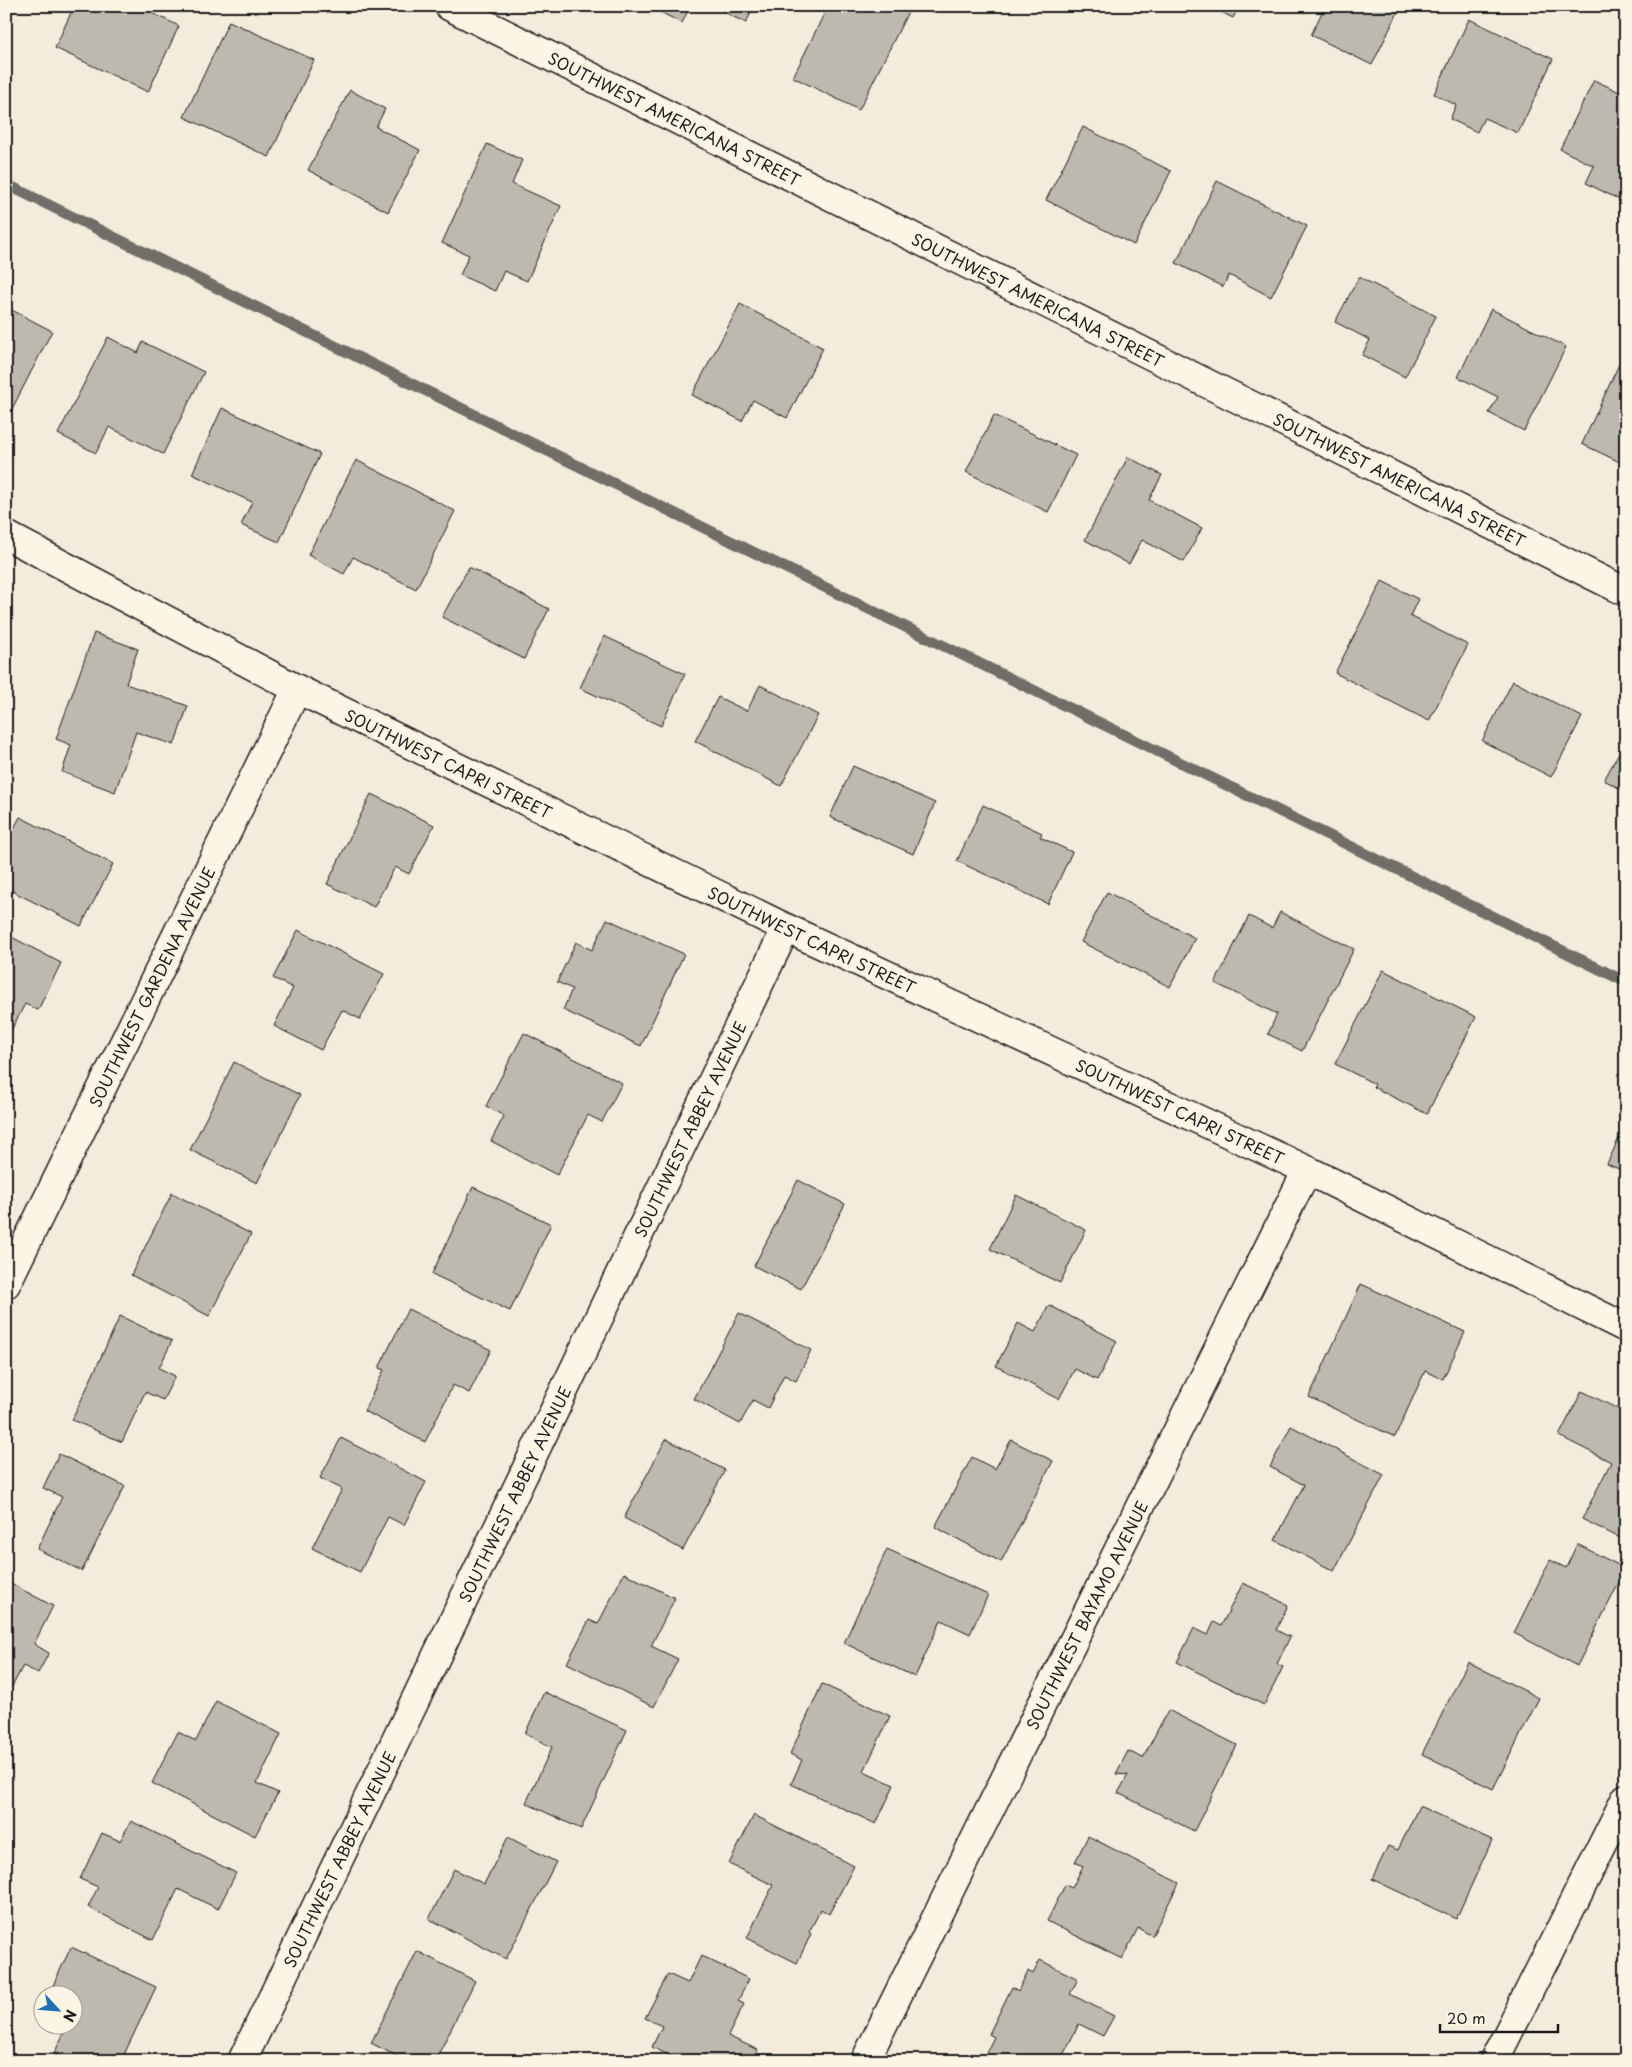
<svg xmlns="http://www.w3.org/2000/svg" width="1632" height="2067" font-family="'Playpen Sans',sans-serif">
<rect width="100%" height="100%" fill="#f3ecdd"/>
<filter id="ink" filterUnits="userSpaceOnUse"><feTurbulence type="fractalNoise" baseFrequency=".02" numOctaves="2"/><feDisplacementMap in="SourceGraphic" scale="10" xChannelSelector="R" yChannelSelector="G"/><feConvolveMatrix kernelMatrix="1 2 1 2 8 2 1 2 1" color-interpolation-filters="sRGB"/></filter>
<g filter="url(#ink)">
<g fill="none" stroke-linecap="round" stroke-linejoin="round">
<!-- stream -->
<path stroke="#716e68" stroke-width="11" d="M6 184 1626 982"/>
</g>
<!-- building -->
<g fill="#beb9ae" stroke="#1c1c1c">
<path d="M74 6H153L155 7 152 13 179 26 148 92 55 48Z"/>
<path d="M648 6H690L682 23Z"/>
<path d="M712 6H754L746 23Z"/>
<path d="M828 6H911L859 110 793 77Z"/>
<path d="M1209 6H1239L1233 18Z"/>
<path d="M1325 6H1401L1372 65 1311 35Z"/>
<path d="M1469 19 1553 59 1518 133 1484 118 1477 132 1450 119 1456 105 1434 94Z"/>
<path d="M229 21 314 60 269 157 184 117Z"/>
<path d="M1594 80 1626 95V203L1586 183 1594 166 1560 149Z"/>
<path d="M350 90 385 109 376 127 420 150 388 212 308 170Z"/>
<path d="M1083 127 1171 171 1134 245 1046 200Z"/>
<path d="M487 144 522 160 512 184 561 206 527 281 504 271 495 291 460 275 469 255 442 243Z"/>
<path d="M1217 181 1307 226 1271 297 1229 275 1223 287 1176 263Z"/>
<path d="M1359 277 1436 316 1405 377 1362 355 1370 340 1335 322Z"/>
<path d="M740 304 823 348 787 418 753 400 742 421 692 395Z"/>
<path d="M6 307 52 331 11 411 6 409Z"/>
<path d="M1491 309 1566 347 1524 431 1489 413 1498 397 1458 377Z"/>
<path d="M108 337 138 353 143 342 204 372 163 454 109 427 96 453 58 434Z"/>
<path d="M1626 349V465L1582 444Z"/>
<path d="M222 408 320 454 279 542 241 525 252 502 192 474Z"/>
<path d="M994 415 1076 455 1048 512 966 472Z"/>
<path d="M1128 457 1162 475 1149 500 1202 528 1184 562 1142 540 1129 564 1085 540Z"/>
<path d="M356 460 455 511 416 589 353 557 344 574 308 555Z"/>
<path d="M469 567 549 609 524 659 442 617Z"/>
<path d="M1382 581 1418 599 1410 616 1468 645 1429 721 1335 673Z"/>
<path d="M94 633 138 649 126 684 188 706 174 745 136 732 115 792 62 772 71 745 56 739Z"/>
<path d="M604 636 685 674 661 726 580 688Z"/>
<path d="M1513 681 1582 717 1551 777 1482 741Z"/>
<path d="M760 685 818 715 781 786 695 741 718 697 747 711Z"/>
<path d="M1626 740V792L1604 780Z"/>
<path d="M853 766 935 803 913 854 830 817Z"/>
<path d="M371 794 434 825 409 874 395 867 374 907 327 884Z"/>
<path d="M983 805 1042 833 1040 837 1072 852 1048 904 957 861Z"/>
<path d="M20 817 113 864 81 926 6 888V843Z"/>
<path d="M1107 892 1195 938 1170 987 1081 942Z"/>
<path d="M1280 912 1354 949 1302 1051 1268 1034 1277 1014 1215 983 1249 916 1272 928Z"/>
<path d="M607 919 684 954 641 1046 563 1010 572 989 557 982 576 942 592 950Z"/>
<path d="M298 930 384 974 360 1019 342 1010 321 1050 274 1026 293 988 273 978Z"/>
<path d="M6 934 61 963 38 1010 25 1004 6 1040Z"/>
<path d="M1383 970 1476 1017 1427 1114 1373 1087 1375 1084 1335 1064Z"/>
<path d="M524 1033 622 1083 602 1122 588 1115 557 1175 491 1141 504 1116 486 1106Z"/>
<path d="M234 1062 300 1095 257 1183 190 1150Z"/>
<path d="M1626 1123V1172L1607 1164Z"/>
<path d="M798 1180 845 1204 801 1289 754 1266Z"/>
<path d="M473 1187 551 1224 510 1311 432 1274Z"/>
<path d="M172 1193 251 1234 209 1316 131 1275Z"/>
<path d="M1016 1195 1086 1230 1060 1283 990 1249Z"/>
<path d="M1361 1284 1465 1332 1443 1379 1425 1371 1395 1437 1309 1397Z"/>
<path d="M1049 1305 1117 1341 1097 1380 1075 1369 1059 1399 996 1366 1018 1323 1035 1332Z"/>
<path d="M408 1309 491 1350 469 1393 453 1385 425 1442 364 1411 384 1370 379 1368Z"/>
<path d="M739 1313 811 1350 796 1381 784 1375 768 1408 753 1400 740 1424 694 1399Z"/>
<path d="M120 1316 172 1341 159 1368 175 1376 163 1400 145 1392 122 1442 72 1420Z"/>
<path d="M1582 1391 1626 1413V1541L1582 1519 1611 1462 1559 1436Z"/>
<path d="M1291 1426 1384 1475 1334 1571 1275 1540 1304 1485 1270 1467Z"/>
<path d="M341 1438 426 1482 404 1525 388 1517 360 1572 312 1548 342 1489 320 1478Z"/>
<path d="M666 1439 725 1470 683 1550 624 1518Z"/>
<path d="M1011 1440 1053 1461 1001 1562 935 1527 972 1457 995 1469Z"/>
<path d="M59 1454 125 1486 82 1571 37 1549 62 1497 43 1488Z"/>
<path d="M1577 1544 1626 1569 1577 1666 1514 1633 1550 1560 1566 1568Z"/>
<path d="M887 1549 988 1595 970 1634 941 1620 915 1677 844 1643Z"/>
<path d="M624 1573 675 1598 651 1646 678 1659 654 1707 567 1663 589 1620 598 1624Z"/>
<path d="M6 1581 53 1606 34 1644 49 1653 38 1673 23 1666 6 1698Z"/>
<path d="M1243 1583 1288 1605 1276 1630 1290 1637 1277 1664 1283 1667 1264 1705 1177 1662 1194 1628 1208 1635 1214 1622 1221 1626Z"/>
<path d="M1468 1662 1539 1698 1493 1789 1422 1754Z"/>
<path d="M822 1684 890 1716 864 1771 894 1785 876 1824 791 1784 802 1760 790 1754Z"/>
<path d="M544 1692 627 1730 581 1829 526 1803 552 1747 525 1734Z"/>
<path d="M216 1701 281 1734 257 1783 278 1793 255 1836 152 1783 178 1732 196 1741Z"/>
<path d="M1168 1710 1237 1745 1194 1831 1118 1793 1128 1775 1116 1774 1128 1751 1143 1758Z"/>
<path d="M1419 1806 1492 1840 1456 1919 1372 1879 1388 1846 1398 1850Z"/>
<path d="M754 1815 854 1866 829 1914 821 1909 809 1932 811 1934 797 1963 747 1938 773 1885 729 1864Z"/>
<path d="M131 1821 236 1873 218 1909 178 1889 153 1940 88 1907 98 1887 80 1879 102 1833 120 1841Z"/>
<path d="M1088 1836 1179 1883 1152 1936 1138 1928 1122 1959 1047 1921 1065 1885 1072 1888 1083 1866 1075 1862Z"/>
<path d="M508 1837 556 1862 506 1959 429 1919 454 1869 484 1884Z"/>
<path d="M71 1947 156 1987 121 2061H67L54 2054 68 2024H72V2015L77 2007 72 2005V1994H49Z"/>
<path d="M417 1951 475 1981 435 2061H406L371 2043Z"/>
<path d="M701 1956 749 1979 738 2001 744 2004 728 2036 758 2050 752 2061H681L652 2047 662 2026 645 2018 668 1974 688 1983Z"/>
<path d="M1040 1960 1078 1979 1070 1994 1114 2016 1103 2036 1079 2024 1060 2061H982L994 2037 989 2034 1012 1987 1018 1991 1028 1971 1033 1974Z"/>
</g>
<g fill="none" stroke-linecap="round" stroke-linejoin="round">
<!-- minor casing -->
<g stroke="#1c1c1c" stroke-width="31">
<g id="minor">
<path id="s1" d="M449 6 1626 592"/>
<path id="s2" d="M6 535 297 689 786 928 1307 1170 1626 1328"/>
<path id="s3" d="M6 1284 297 689"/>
<path id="s4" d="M242 2061 786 928"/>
<path id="s5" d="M865 2061 1307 1170"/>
<path d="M1494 2061 1626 1798"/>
</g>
</g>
<!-- minor -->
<use href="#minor" stroke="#fcf5e5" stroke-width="28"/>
</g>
</g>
<g text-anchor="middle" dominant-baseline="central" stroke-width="4" stroke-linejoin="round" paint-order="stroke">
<!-- street labels -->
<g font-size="16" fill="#1c1c1c" stroke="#fcf5e5">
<text stroke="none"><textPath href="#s1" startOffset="252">SOUTHWEST AMERICANA STREET</textPath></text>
<text stroke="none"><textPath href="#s1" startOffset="658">SOUTHWEST AMERICANA STREET</textPath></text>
<text stroke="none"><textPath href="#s1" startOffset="1062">SOUTHWEST AMERICANA STREET</textPath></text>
<text stroke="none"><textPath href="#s2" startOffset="498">SOUTHWEST CAPRI STREET</textPath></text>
<text stroke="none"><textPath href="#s2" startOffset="902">SOUTHWEST CAPRI STREET</textPath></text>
<text stroke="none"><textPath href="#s3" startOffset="331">SOUTHWEST GARDENA AVENUE</textPath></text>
<text stroke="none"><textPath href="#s2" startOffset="1308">SOUTHWEST CAPRI STREET</textPath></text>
<text stroke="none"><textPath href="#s4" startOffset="1034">SOUTHWEST ABBEY AVENUE</textPath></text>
<text stroke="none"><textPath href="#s4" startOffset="629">SOUTHWEST ABBEY AVENUE</textPath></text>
<text stroke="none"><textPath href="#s5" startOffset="498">SOUTHWEST BAYAMO AVENUE</textPath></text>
<text stroke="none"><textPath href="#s4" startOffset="224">SOUTHWEST ABBEY AVENUE</textPath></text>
</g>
</g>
<!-- margin -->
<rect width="1632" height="2067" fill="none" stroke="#fcf5e5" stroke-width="25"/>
<rect x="12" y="12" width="1607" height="2042" fill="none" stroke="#1c1c1c" stroke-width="2" filter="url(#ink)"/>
<!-- north arrow -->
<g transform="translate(58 2010) rotate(116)"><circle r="24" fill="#fcf5e5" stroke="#a29e95"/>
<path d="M0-4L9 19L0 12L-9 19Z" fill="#1f6fb2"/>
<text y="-8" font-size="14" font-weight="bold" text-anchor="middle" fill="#1c1c1c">N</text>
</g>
<!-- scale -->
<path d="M1440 2024v8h118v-8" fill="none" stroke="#1c1c1c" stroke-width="2.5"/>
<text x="1447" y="2024" font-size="15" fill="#1c1c1c" stroke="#fcf5e5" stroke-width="4" paint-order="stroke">20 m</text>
</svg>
